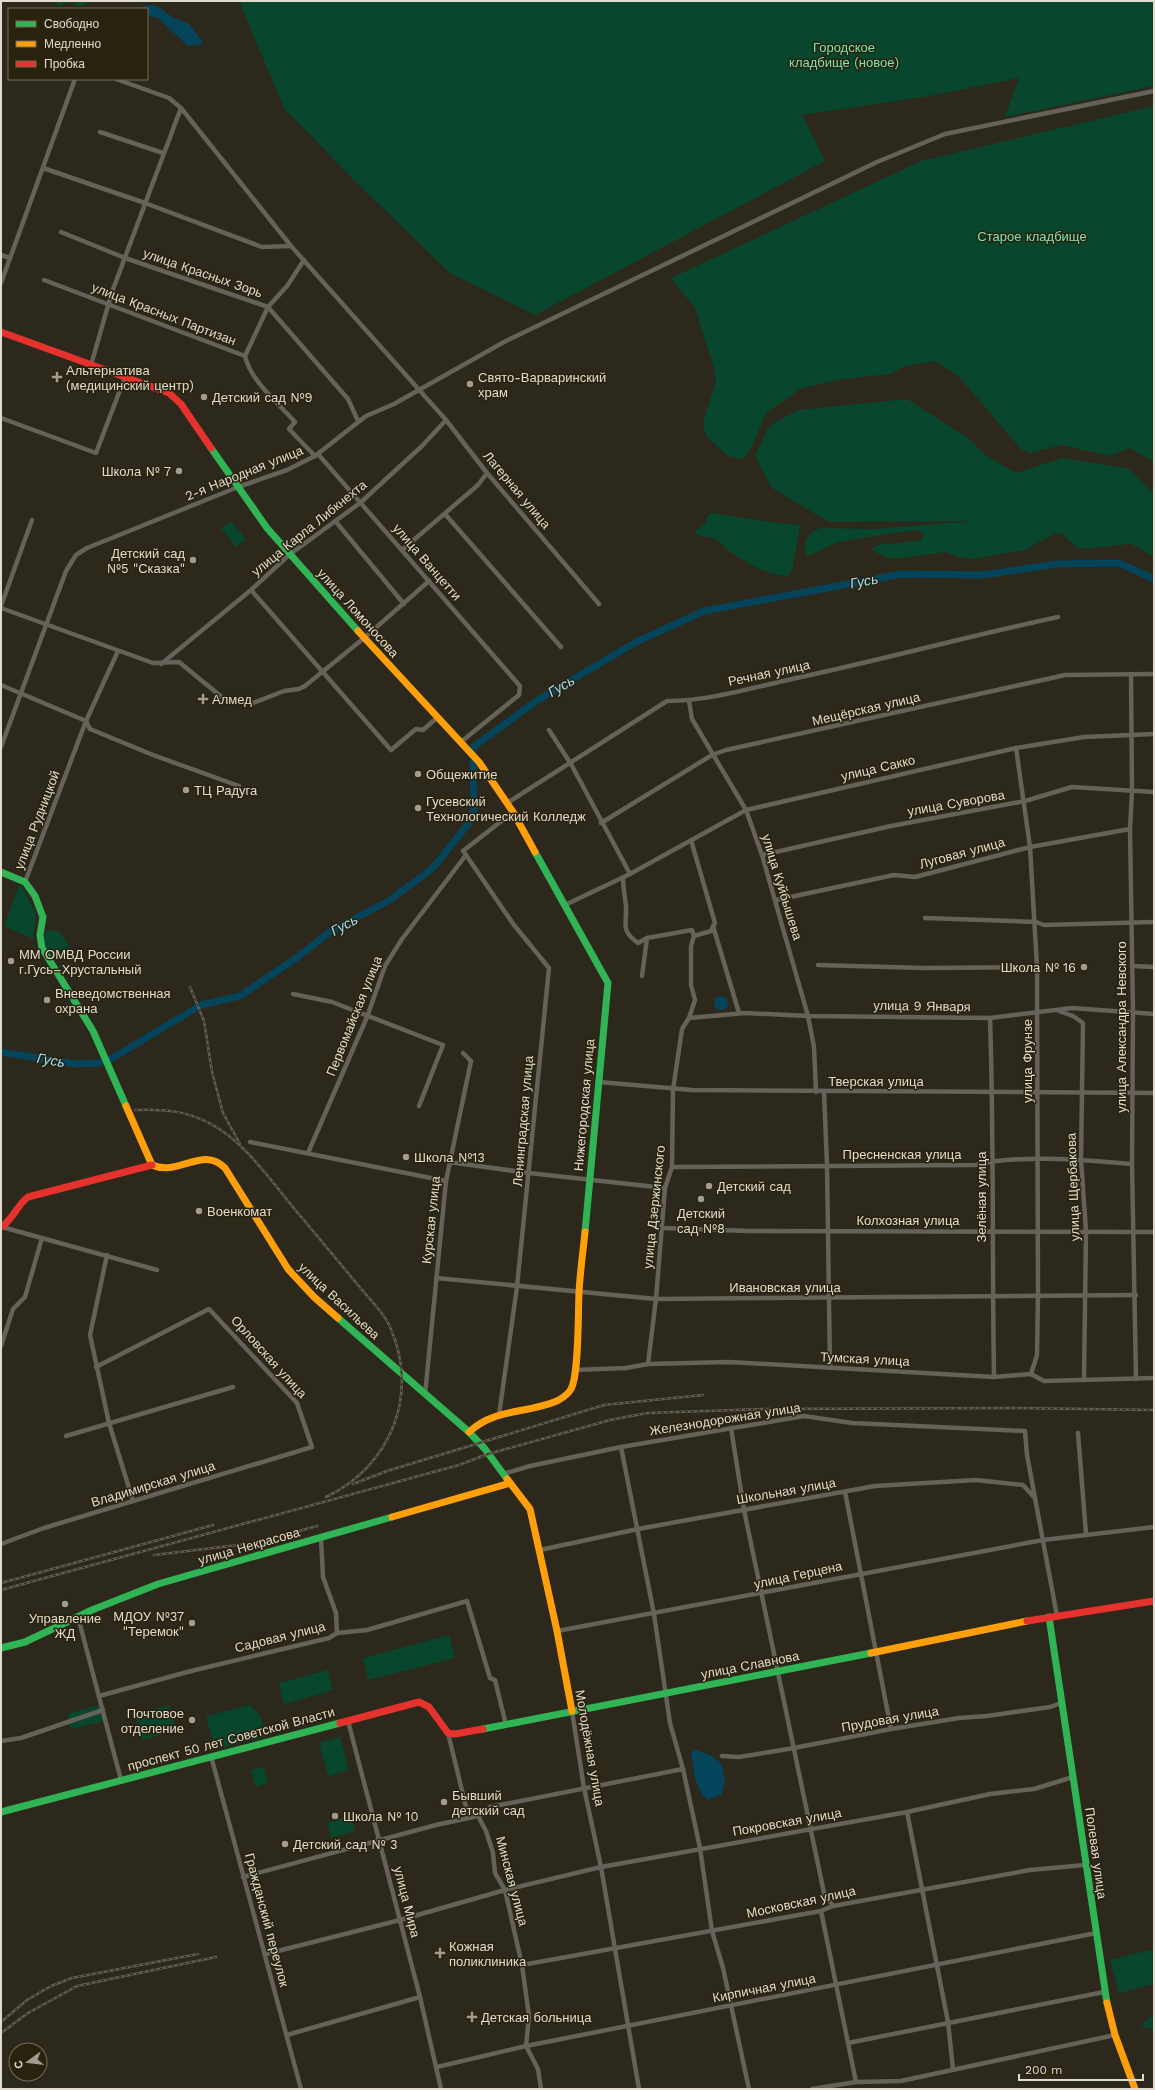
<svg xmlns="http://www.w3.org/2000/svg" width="1155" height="2090" font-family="'Work Sans',sans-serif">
<rect width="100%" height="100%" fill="#2d281c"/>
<!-- green -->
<g fill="#08462e">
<path d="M56 1H96L77 7 71 2 58 6Z"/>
<path d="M239 1H1154V86L1005 117 1019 78 929 96 802 115 825 161 535 315 450 273 355 181 284 108Z"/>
<path d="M1154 106V462L1130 448 1109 456 1062 445 1030 453 1021 449 958 376 935 361 902 367 891 374 843 379 802 388 766 413 752 447 743 459 728 456 706 436 703 422 716 380 713 365 695 308 671 278 921 161Z"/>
<path d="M907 399 968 438 984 454 1016 473 1063 458 1129 469 1154 493V557L1131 544 1079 549 1062 534 1057 533 1024 550 973 559 959 557 945 552 903 558H888L871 550 878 545 917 541 922 539 924 534 917 530 854 539 836 543 810 555H806C802 541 808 532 821 528L875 529 973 521 829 522 772 488 755 456 769 426 798 410Z"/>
<path d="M712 513 777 523 800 525 793 567 789 575C774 580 738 558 726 549 723 546 721 542 717 540 711 537 703 536 696 535L695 531 705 523 708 515Z"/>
<path d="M231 521 246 539 236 547 221 528Z"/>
<path d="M20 883 36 914 33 939 4 926Z"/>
<path d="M49 930 59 931 68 944 69 952 62 959 50 957 44 941 45 933Z"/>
<path d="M449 1635 455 1658 368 1680 363 1658Z"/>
<path d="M328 1670 333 1690 284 1704 279 1683Z"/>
<path d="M100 1705 104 1721 71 1729 67 1714Z"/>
<path d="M169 1705 176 1731 142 1740 135 1714Z"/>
<path d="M250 1705 261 1717 265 1737 215 1749 206 1716Z"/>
<path d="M340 1737 349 1770 328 1776 319 1743Z"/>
<path d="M264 1767 268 1783 256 1787 251 1770Z"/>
<path d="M351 1816 355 1831 331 1838 327 1823Z"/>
<path d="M1153 1949 1154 1984 1119 1993 1110 1960Z"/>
<path d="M1153 2015 1154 2029 1142 2027 1144 2022Z"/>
</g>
<!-- water -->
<g fill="#04455c">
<path d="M150 5 159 7 172 17 189 24 203 42 202 44 188 46 157 17 147 16V9H141L143 6Z"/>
<circle cx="721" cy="1003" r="7"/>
<path d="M697 1750 712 1756 721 1763 725 1781 722 1794 708 1800C694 1788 694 1770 691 1752Z"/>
</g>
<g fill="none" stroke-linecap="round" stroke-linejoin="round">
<!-- river -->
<g stroke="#04455c" stroke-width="7">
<path d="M1 1052 75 1064 100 1063"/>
<path d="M111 1059 201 1005 240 996 295 959 331 931 390 900 433 868 469 823 474 809 473 747 538 700 636 642 704 611 902 574 983 575 1057 564 1119 563 1154 579"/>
</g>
<!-- street -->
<g stroke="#656259" stroke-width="4.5">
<path d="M116 79 169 98 181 108 291 246 446 420 487 473 599 604"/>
<path d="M100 132 163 153"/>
<path d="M43 168 145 203 262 247 291 246"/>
<path d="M61 232 125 258 268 307 348 399 358 421"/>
<path d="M1 255 10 258"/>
<path d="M44 280 245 356C250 380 279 404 295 422L289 429 315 456"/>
<path d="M1 283 75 79"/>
<path d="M245 356 268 307 287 286 304 260"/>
<path d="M91 365 112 292 181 108"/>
<path d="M1 418 96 453 125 377"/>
<path d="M318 454 520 686 519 695 462 741"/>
<path d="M445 514 561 647"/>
<path d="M336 522 404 604"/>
<path d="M402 550 478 485 487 473"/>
<path d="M251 590 391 750 416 729 423 730 438 717"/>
<path d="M1 606 32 520"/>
<path d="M1 608 153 663 179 662 223 698 237 702 253 703 284 691 299 689 305 686 364 638 429 581"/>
<path d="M161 664 251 590 289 555 360 503 422 446 446 420"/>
<path d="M1131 675 1132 791 1130 829 1133 1013 1132 1164 1136 1379"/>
<path d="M1 685 86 721 90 729 153 755 239 786"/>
<path d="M689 701 692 719 746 810 762 855 808 1016 814 1047 816 1092"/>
<path d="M549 730 571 764 630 874"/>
<path d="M1 747 66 571 76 555 87 548 238 487 287 470 315 456 366 416 394 404 504 342 877 162 945 134 1154 91"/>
<path d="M1016 748 1030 847 1037 967 1038 1296 1037 1355 1031 1374"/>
<path d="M507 803 667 701C709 701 751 688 792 679 881 660 969 636 1058 617"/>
<path d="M601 823 712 755 726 750 1065 675 1154 674"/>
<path d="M466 855 514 925 549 968 517 1287 499 1415"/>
<path d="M762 855 891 826 1025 801 1072 787 1154 792"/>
<path d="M623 877C623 887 625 897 626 906 627 925 620 930 638 943L647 938 692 930 694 936"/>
<path d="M25 882 86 721 118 651"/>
<path d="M776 900 894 875 915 877 1030 847 1130 829"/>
<path d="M565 905 630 874 746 810 1016 748 1084 737 1154 734"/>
<path d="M925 918 1036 922 1044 925 1154 922"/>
<path d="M713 926 739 1013"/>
<path d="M818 965 924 968 1037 967"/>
<path d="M1132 966 1154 967"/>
<path d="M642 976 647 938"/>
<path d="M293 994 332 1002 443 1045 419 1106"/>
<path d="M1059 1011 1073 1016 1083 1023 1081 1159 1086 1231 1084 1380"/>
<path d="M689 1018 745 1013 808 1016 990 1018 1072 1008 1154 1014"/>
<path d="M990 1018C994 1137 992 1257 994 1377"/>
<path d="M599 1082 692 1090 1154 1093"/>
<path d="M824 1092 827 1165 830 1368"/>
<path d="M250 1142 446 1181"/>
<path d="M308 1153 367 1017 385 966 402 939 466 855 463 851 513 812"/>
<path d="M449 1162 529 1173 665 1188"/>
<path d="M672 1167 975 1165C1021 1154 1084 1160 1132 1164"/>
<path d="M2 1227 157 1270"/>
<path d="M663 1228 749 1231 1154 1232"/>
<path d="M107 1255 90 1335 109 1423 133 1501"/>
<path d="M436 1278 656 1299 1136 1295"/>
<path d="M1 1346 13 1309 25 1297 42 1238"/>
<path d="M648 1364 656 1299 665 1188 672 1167 673 1090 682 1029 689 1018 695 1000 691 985V946L694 936 711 931 715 923 691 840"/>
<path d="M575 1370 626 1368 648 1364 729 1362 994 1377 1031 1374 1044 1381 1154 1378"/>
<path d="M425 1395 446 1181 471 1061 463 1053"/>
<path d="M731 1428 744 1510 824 1893 833 1906"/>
<path d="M1078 1433 1086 1534"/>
<path d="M66 1436 233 1387"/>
<path d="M621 1447 654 1614 670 1723 683 1769 700 1848 712 1931 723 1968 749 2089"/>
<path d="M503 1474 530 1466 621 1447 804 1416 852 1423 1025 1431 1027 1455 1057 1616"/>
<path d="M845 1492 891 1729"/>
<path d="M321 1538 323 1577 336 1613 337 1633"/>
<path d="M1 1544 44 1528 312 1447 297 1403 209 1309 96 1367"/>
<path d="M540 1550 638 1529 875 1486 976 1480 1023 1485 1034 1497"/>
<path d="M78 1617 121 1780"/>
<path d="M557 1631 1043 1540 1154 1527"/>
<path d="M99 1696 191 1671 329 1638 337 1633 367 1630 467 1601 490 1678 495 1680 506 1725"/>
<path d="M572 1711 584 1788 601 1867 639 2089"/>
<path d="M348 1721 420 1997 441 2089"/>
<path d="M448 1733 466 1807 478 1816 486 1831 493 1853 495 1873 505 1890 522 1965 529 2016 526 2046 538 2069 541 2089"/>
<path d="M1 1741 21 1738 103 1710"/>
<path d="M211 1756 301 2089"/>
<path d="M722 1756 739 1757 794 1748 891 1729 959 1718 987 1716 1050 1707 1061 1703"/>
<path d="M907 1812 948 2022 953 2069"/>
<path d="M243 1877 436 1825 478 1816 487 1812 490 1807 683 1769"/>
<path d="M821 1911 856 2082"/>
<path d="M266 1954 400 1920 505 1890 601 1867 907 1812 990 1794 1034 1789 1073 1777"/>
<path d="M522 1965 821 1911 833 1906 1030 1870 1085 1865"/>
<path d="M287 2035 420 1997"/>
<path d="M848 2043 1104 1992"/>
<path d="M437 2067 526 2046 1096 1933"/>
<path d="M812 2089 856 2082 901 2081 1115 2035"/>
</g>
<!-- fast -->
<g stroke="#30b455" stroke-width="7">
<path d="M211 448 267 528 358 631"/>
<path d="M535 852 608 983 585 1232"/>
<path d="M1 872 25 882 35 896 43 917 40 935 42 948 93 1031 126 1106"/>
<path d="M338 1318 469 1432 485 1449 507 1479"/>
<path d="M1049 1617 1107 2003"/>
<path d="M1 1648 25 1642 92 1610 158 1584 392 1517"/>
<path d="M483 1729 871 1653"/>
<path d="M1 1812 340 1723"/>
</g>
<!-- slow -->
<g stroke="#ff9f0a" stroke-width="7">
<path d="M358 631 479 762 513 812 535 852"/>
<path d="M126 1106 152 1165"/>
<path d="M152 1165C179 1177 203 1145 225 1168L288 1269 314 1297 338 1318"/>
<path d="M469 1432C495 1408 526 1414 557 1401 562 1398 568 1395 571 1389 579 1375 578 1313 579 1293 580 1272 583 1252 585 1232"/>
<path d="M507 1479 530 1509 557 1631 572 1711"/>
<path d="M392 1517 510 1483"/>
<path d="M871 1653 1027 1621"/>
<path d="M1107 2003 1115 2035 1135 2089"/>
</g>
<!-- jam -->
<g stroke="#e5322d" stroke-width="7">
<path d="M1 332 169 393 181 404 211 448"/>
<path d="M1 1227C13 1220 17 1205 28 1197L152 1165"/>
<path d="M1027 1621 1154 1601"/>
<path d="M340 1723 419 1702 429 1707 448 1733 455 1734 483 1729"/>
</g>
<!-- rail casing -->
<g stroke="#625e56" stroke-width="2.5">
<g id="rail">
<path d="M190 987 204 1021 212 1072 223 1113 240 1144"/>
<path d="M135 1110C163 1109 185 1110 211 1124 247 1143 276 1188 303 1219 323 1243 343 1267 363 1291 372 1302 385 1314 390 1327 420 1394 391 1466 326 1497"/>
<path d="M353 1484 387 1471 604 1405 703 1395"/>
<path d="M154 1555 255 1543 317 1526"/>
<path d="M1 1583 213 1525"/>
<path d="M1 1590 459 1465 488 1454 610 1420 647 1413 765 1409 1013 1408 1154 1410"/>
<path d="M1 2022 27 2000 51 1986 72 1978 198 1954"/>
<path d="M1 2033 28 2013 77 1986 216 1957"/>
</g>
</g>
<!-- rail -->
<use href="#rail" stroke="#29220c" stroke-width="1" stroke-dasharray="3" stroke-linecap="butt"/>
</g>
<!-- markers -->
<g fill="#a19c90" stroke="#29220c" stroke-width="1.5">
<path d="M55 371h4v4h4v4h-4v4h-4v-4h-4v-4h4z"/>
<circle cx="470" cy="384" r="4"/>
<circle cx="204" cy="397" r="4"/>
<circle cx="179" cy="471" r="4"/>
<circle cx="193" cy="560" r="4"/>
<path d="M201 693h4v4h4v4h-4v4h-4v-4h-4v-4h4z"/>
<circle cx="418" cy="774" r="4"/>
<circle cx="186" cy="790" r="4"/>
<circle cx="418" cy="808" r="4"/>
<circle cx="11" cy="961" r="4"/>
<circle cx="1084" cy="967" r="4"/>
<circle cx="47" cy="1000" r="4"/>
<circle cx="406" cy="1157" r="4"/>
<circle cx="709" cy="1186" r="4"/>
<circle cx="701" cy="1199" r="4"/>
<circle cx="199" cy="1211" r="4"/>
<circle cx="65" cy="1604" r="4"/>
<circle cx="192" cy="1623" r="4"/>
<circle cx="192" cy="1720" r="4"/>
<circle cx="444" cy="1802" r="4"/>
<circle cx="335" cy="1816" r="4"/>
<circle cx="285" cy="1844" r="4"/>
<path d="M438 1947h4v4h4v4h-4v4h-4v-4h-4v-4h4z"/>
<path d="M470 2011h4v4h4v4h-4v4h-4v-4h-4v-4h4z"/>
</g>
<g text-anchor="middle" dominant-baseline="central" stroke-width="3" stroke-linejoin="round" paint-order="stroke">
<!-- park labels -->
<g font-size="13" fill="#7ae6b3" stroke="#29220c">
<text x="844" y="47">Городское<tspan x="844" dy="15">кладбище (новое)</tspan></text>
<text x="1032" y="236">Старое кладбище</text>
</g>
<!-- street labels -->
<g font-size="13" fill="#e0dbce" stroke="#29220c">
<text transform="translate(203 273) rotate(19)">улица Красных Зорь</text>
<text transform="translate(164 314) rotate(21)">улица Красных Партизан</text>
<text transform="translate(244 473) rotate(-22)">2-я Народная улица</text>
<text transform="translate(517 490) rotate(50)">Лагерная улица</text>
<text transform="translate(309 528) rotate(-39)">улица Карла Либкнехта</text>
<text transform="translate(427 562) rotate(49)">улица Ванцетти</text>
<text transform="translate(358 613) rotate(48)">улица Ломоносова</text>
<text transform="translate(769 673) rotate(-12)">Речная улица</text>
<text transform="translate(866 709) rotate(-13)">Мещёрская улица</text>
<text transform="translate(878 768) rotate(-13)">улица Сакко</text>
<text transform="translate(956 803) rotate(-10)">улица Суворова</text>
<text transform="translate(37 820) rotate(-69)">улица Рудницкой</text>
<text transform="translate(962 853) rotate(-15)">Луговая улица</text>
<text transform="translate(782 887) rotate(73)">улица Куйбышева</text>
<text transform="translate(922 1006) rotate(1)">улица 9 Января</text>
<text transform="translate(354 1016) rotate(-68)">Первомайская улица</text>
<text transform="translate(1121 1027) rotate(-90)">улица Александра Невского</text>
<text transform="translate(1027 1061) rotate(-90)">улица Фрунзе</text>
<text x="876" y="1081">Тверская улица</text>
<text transform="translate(584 1105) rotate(-85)">Нижегородская улица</text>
<text transform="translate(523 1121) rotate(-85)">Ленинградская улица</text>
<text x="902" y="1154">Пресненская улица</text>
<text transform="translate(1073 1187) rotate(-92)">улица Щербакова</text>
<text transform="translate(981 1197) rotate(-90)">Зелёная улица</text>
<text transform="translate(654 1207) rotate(-84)">улица Дзержинского</text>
<text transform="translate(431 1220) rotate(-84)">Курская улица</text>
<text x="908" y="1220">Колхозная улица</text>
<text x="785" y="1287">Ивановская улица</text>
<text transform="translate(339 1301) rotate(43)">улица Васильева</text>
<text transform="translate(269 1357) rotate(48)">Орловская улица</text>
<text transform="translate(865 1359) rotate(3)">Тумская улица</text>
<text transform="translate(725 1419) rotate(-9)">Железнодорожная улица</text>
<text transform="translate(153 1484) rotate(-17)">Владимирская улица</text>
<text transform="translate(786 1491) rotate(-10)">Школьная улица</text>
<text transform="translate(249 1546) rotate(-16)">улица Некрасова</text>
<text transform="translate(798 1575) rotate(-12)">улица Герцена</text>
<text transform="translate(280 1637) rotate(-14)">Садовая улица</text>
<text transform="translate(750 1665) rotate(-11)">улица Славнова</text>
<text transform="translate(890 1719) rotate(-10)">Прудовая улица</text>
<text transform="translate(231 1739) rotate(-15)">проспект 50 лет Советской Власти</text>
<text transform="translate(590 1748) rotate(80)">Молодёжная улица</text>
<text transform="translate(787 1822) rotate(-10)">Покровская улица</text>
<text transform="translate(1096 1853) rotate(82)">Полевая улица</text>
<text transform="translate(512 1881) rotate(75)">Минская улица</text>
<text transform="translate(407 1902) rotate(76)">улица Мира</text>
<text transform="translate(801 1902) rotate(-12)">Московская улица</text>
<text transform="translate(267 1920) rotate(75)">Гражданский переулок</text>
<text transform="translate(764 1988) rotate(-11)">Кирпичная улица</text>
</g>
<!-- poi labels -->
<g font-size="13" fill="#e0dbce" stroke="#29220c" text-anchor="start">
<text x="66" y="370">Альтернатива<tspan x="66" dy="15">(медицинский центр)</tspan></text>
<text x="478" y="377">Свято-Варваринский<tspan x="478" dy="15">храм</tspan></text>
<text x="212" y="397">Детский сад №9</text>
<text x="171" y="471" text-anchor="end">Школа № 7</text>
<text x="185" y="553" text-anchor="end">Детский сад<tspan x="185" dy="15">№5 "Сказка"</tspan></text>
<text x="212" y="699">Алмед</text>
<text x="426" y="774">Общежитие</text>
<text x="194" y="790">ТЦ Радуга</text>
<text x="426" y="801">Гусевский<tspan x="426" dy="15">Технологический Колледж</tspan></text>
<text x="19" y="954">ММ ОМВД России<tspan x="19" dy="15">г.Гусь–Хрустальный</tspan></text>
<text x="1076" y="967" text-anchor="end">Школа № 16</text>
<text x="55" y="993">Вневедомственная<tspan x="55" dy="15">охрана</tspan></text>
<text x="414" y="1157">Школа №13</text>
<text x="717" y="1186">Детский сад</text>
<text x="207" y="1211">Военкомат</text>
<text x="701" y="1213" text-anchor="middle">Детский<tspan x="701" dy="15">сад №8</tspan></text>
<text x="184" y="1616" text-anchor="end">МДОУ №37<tspan x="184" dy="15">"Теремок"</tspan></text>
<text x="65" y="1618" text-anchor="middle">Управление<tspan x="65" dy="15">ЖД</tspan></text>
<text x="184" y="1713" text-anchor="end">Почтовое<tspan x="184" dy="15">отделение</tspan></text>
<text x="452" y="1795">Бывший<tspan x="452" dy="15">детский сад</tspan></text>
<text x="343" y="1816">Школа № 10</text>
<text x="293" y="1844">Детский сад № 3</text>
<text x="449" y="1946">Кожная<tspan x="449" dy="15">поликлиника</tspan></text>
<text x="481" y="2017">Детская больница</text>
</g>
<!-- water labels -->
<g font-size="14" font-style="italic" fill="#a0defc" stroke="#29220c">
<text transform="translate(864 581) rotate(-11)">Гусь</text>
<text transform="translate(561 686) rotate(-31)">Гусь</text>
<text transform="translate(344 925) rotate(-29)">Гусь</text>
<text transform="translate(51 1060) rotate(9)">Гусь</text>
</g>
</g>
<!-- border -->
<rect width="1155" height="2090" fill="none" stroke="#e0dbce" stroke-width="4"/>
<!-- legend -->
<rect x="8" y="8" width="140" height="72" fill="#29220c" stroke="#726c5a"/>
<rect x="16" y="21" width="20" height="6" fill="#30b455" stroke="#726c5a"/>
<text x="44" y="28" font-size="12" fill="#e0dbce">Свободно</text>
<rect x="16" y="41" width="20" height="6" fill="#ff9f0a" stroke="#726c5a"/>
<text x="44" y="48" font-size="12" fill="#e0dbce">Медленно</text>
<rect x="16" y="61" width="20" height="6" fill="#e5322d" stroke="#726c5a"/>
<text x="44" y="68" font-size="12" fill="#e0dbce">Пробка</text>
<!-- north arrow -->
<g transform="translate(28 2062) rotate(255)"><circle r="19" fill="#29220c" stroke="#726c5a"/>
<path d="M0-3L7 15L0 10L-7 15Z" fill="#a19c90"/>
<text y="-6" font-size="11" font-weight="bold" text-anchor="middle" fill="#e0dbce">С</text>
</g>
<!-- scale -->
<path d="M1019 2074v6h124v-6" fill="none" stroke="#e0dbce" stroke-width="2"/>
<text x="1025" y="2074" font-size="12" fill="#e0dbce" stroke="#29220c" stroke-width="3" paint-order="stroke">200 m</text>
</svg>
